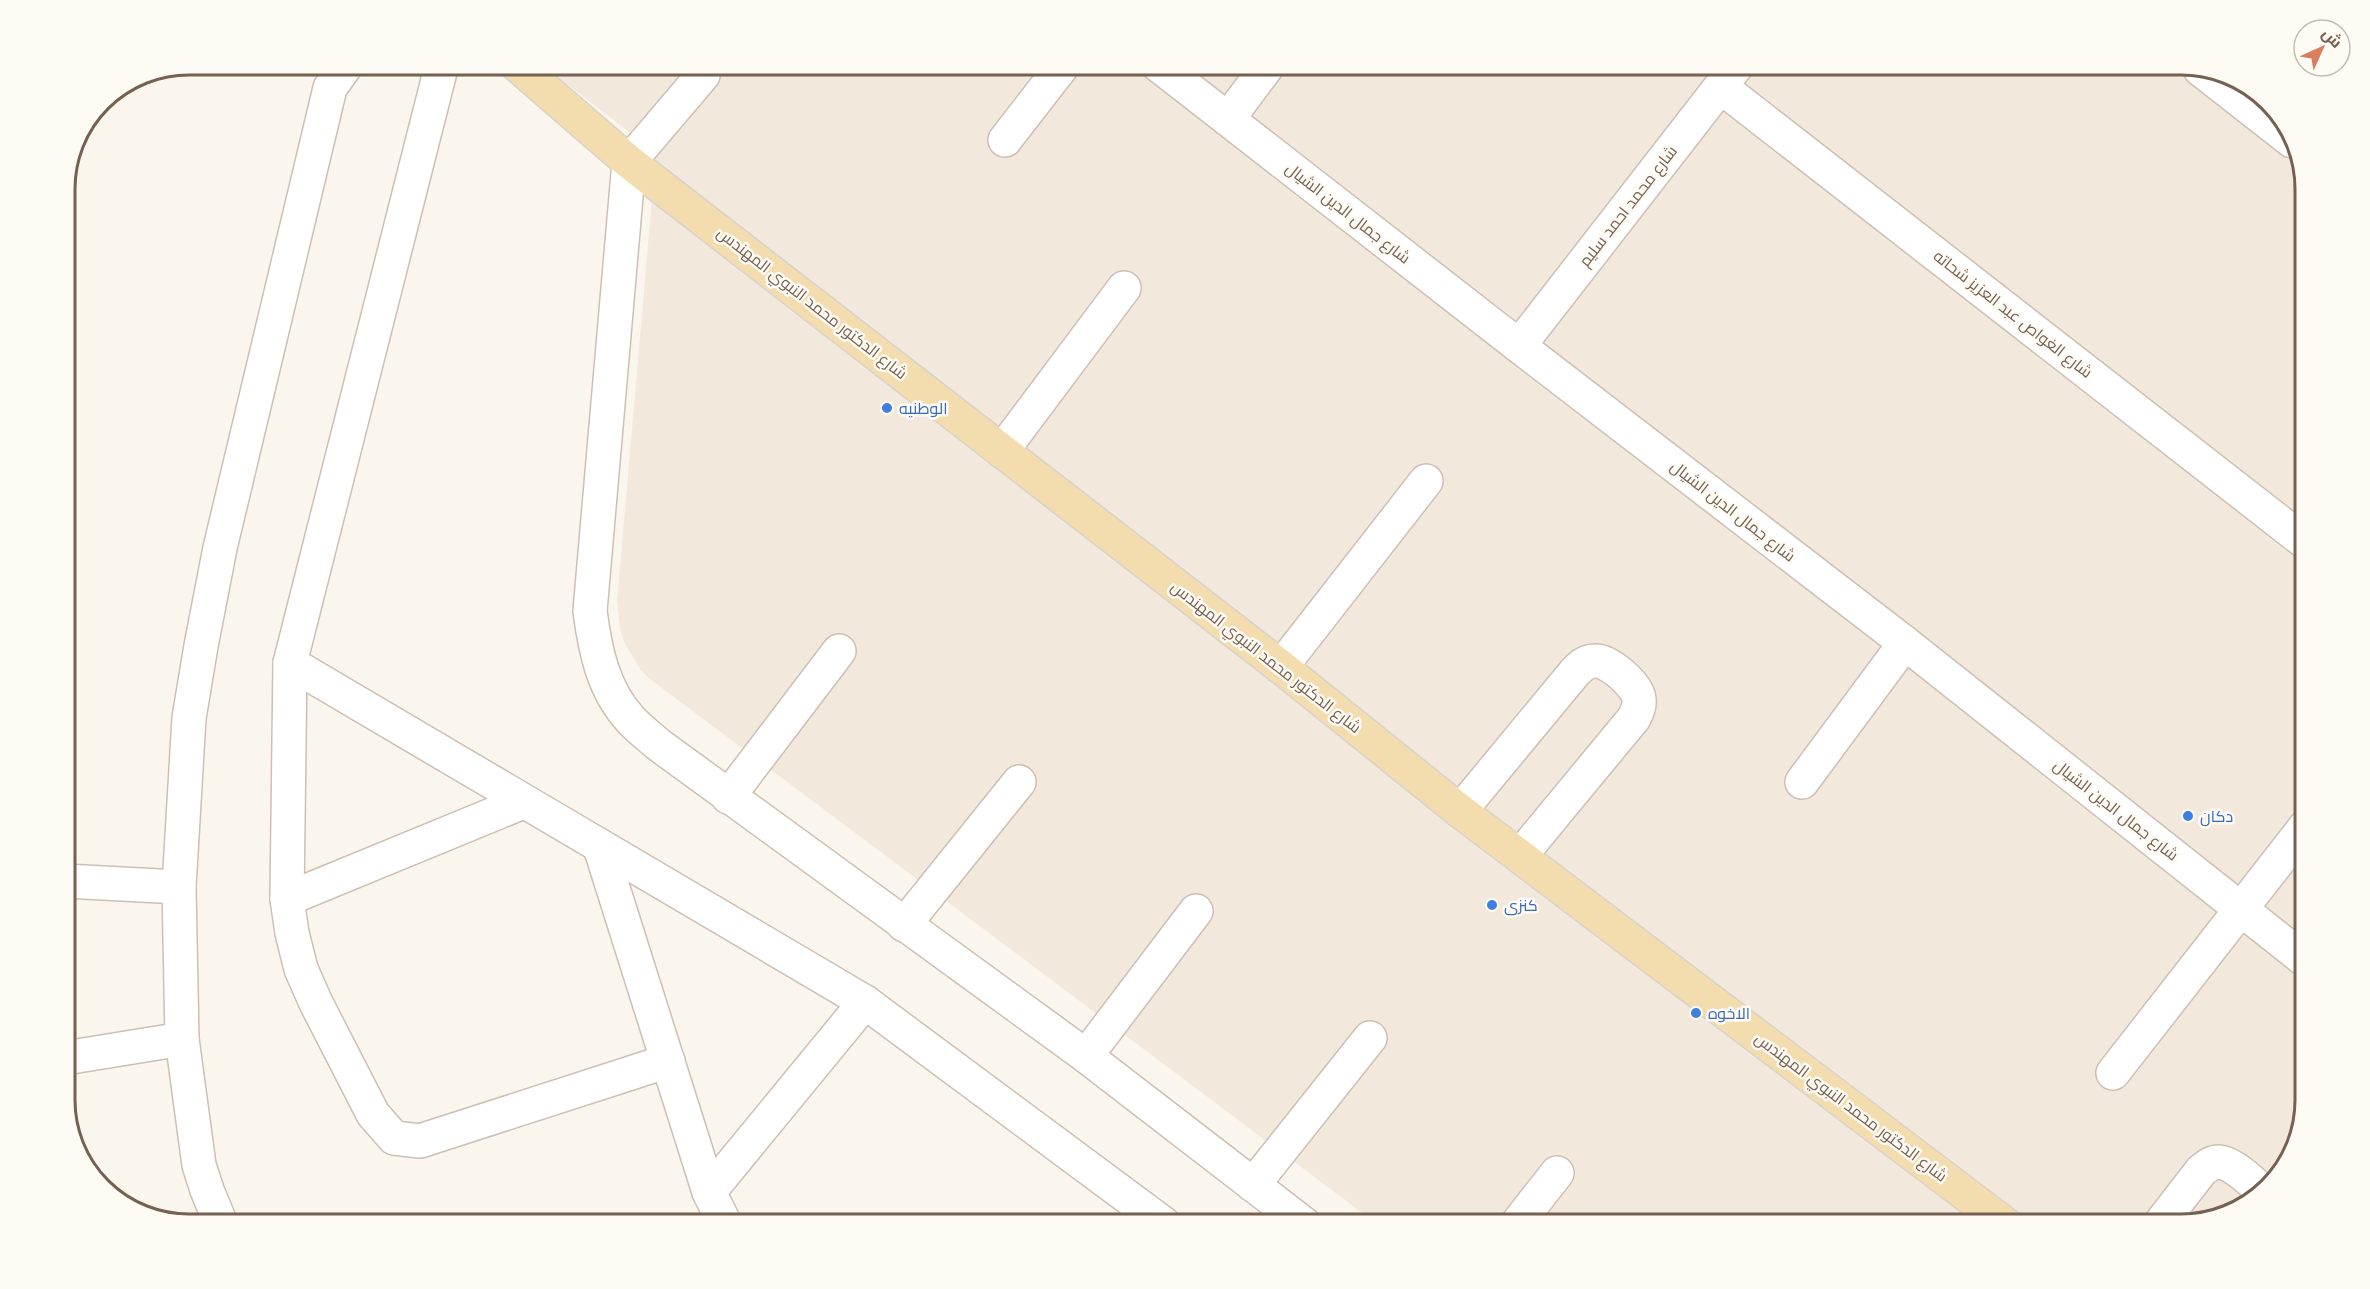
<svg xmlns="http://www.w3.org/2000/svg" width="2370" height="1289" font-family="Figtree,Cairo,sans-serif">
<rect width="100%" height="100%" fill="#fbf6ed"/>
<!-- residential -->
<path fill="#f2e9dc" d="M2181 64 2236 77 2285 120 2305 181V1100L2293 1155 2244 1208 2181 1224H1377L650 679 640 669 625 644 620 629 617 601 656 153 567 84 545 65Z"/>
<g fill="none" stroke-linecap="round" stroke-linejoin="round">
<!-- minor casing -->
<g stroke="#cdbfb3" stroke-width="36">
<g id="minor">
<path d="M442 64 290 663 287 899 292 933 301 969 316 1003 373 1114 394 1138 420 1141 668 1061"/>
<path d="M1157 64 1519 346 1905 643 2305 960"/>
<path d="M2200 69 2292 141"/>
<path d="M703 75 629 162 590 611C595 650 603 690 631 720 639 729 650 737 659 745L1086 1056 1304 1224"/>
<path d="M1721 87 2305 542"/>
<path d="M1228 119 1269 64"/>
<path d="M1005 140 1064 64"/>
<path d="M1519 346 1738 64"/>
<path d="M1002 451 1124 288"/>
<path d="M290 663 865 1002 1164 1224"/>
<path d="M1281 667 1426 481"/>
<path d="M1802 782 1905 643"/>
<path d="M728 797 839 651"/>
<path d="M1460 811 1575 672C1581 666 1586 661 1595 661 1609 660 1638 686 1639 699 1640 706 1637 712 1634 718L1520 856"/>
<path d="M600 847 709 1192 725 1224"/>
<path d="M65 881 179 887"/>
<path d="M287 899 523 802"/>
<path d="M904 925 1019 782"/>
<path d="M1086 1056 1196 911"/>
<path d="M65 1058 182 1039"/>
<path d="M2113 1073 2305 827"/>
<path d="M1253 1185 1370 1038"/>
<path d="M709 1192 865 1002"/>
<path d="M221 1224 207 1190 199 1165 182 1039 179 887 189 718 201 646 220 548 330 88 347 64"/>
<path d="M1517 1224 1557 1173"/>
<path d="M2160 1224 2201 1171C2206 1167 2211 1162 2219 1162 2232 1163 2252 1181 2260 1190"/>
</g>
</g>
<!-- major casing -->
<g stroke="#d8d2ce" stroke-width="36">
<path id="major" d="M516 64 629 162 1281 667 1460 811 2005 1224"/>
</g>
<!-- minor -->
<use href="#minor" stroke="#fff" stroke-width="33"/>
<!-- major -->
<use href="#major" stroke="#f3dcad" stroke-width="33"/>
</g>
<!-- markers -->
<g fill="#3f7fe0" stroke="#fefaf4" stroke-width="2">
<circle cx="887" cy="408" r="6"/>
<circle cx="2188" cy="816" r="6"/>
<circle cx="1492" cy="905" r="6"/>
<circle cx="1696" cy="1013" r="6"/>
</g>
<g text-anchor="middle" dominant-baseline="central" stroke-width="5" stroke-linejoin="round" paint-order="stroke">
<!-- street labels -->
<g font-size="16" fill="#756051" stroke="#fefaf4">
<text transform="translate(1628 206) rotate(-52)">شارع محمد احمد سليم</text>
<text transform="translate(1348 213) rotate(38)">شارع جمال الدين الشيال</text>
<text transform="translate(812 303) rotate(38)">شارع الدكتور محمد النبوي المهندس</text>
<text transform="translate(2013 314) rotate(38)">شارع الغواص عبد العزيز شحاته</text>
<text transform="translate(1733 511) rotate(38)">شارع جمال الدين الشيال</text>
<text transform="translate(1266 657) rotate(38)">شارع الدكتور محمد النبوي المهندس</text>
<text transform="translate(2116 810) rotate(38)">شارع جمال الدين الشيال</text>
<text transform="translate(1851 1107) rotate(37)">شارع الدكتور محمد النبوي المهندس</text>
</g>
<!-- shop labels -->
<g font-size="16" fill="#366cbe" stroke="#fefaf4" text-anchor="start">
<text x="899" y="408">الوطنيه</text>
<text x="2200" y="816">دكان</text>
<text x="1504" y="905">كنزى</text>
<text x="1708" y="1013">الاخوه</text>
</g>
</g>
<!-- crop -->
<path d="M0 0H2370V1289H0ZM189 75H2181A114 114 0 0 1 2295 189V1100A114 114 0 0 1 2181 1214H189A114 114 0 0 1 75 1100V189A114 114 0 0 1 189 75Z" fill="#fefaf4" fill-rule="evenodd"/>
<path fill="none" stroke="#756051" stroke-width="3" d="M189 75H2181A114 114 0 0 1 2295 189V1100A114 114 0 0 1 2181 1214H189A114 114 0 0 1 75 1100V189A114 114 0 0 1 189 75Z"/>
<!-- north arrow -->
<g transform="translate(2322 48) rotate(45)"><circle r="28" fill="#fefaf4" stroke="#c7bcb3" stroke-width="1.5"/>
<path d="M0-4.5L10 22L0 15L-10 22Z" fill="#d97f5f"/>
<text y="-9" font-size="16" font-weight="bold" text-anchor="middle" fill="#756051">ش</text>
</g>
</svg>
